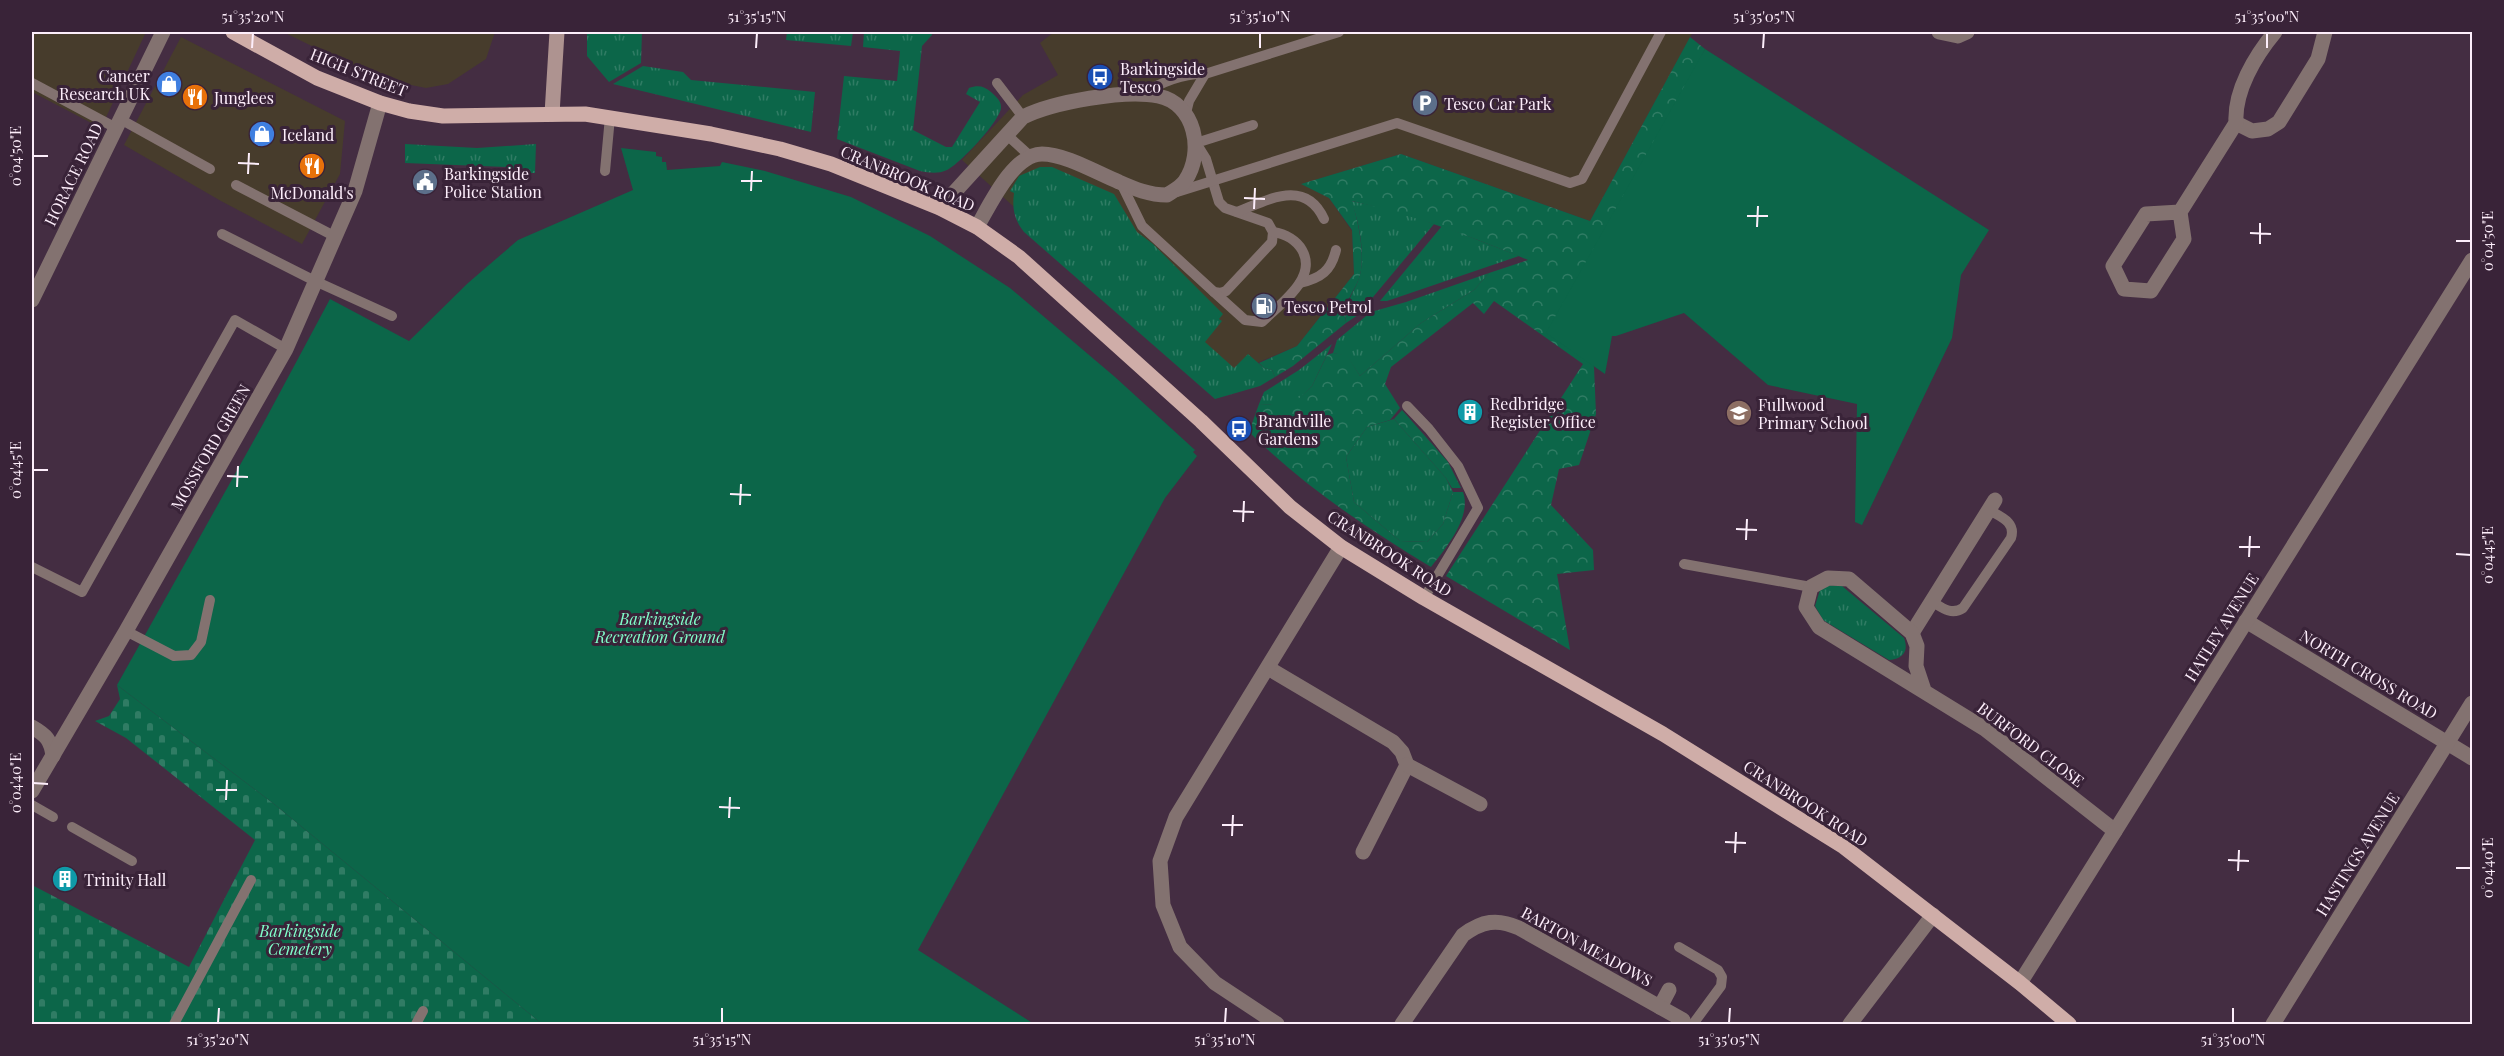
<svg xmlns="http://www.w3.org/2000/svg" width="2504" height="1056" font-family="'Playfair Display',serif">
<defs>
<pattern id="grass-tufts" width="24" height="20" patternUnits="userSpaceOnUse" patternTransform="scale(1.5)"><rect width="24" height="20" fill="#0c6649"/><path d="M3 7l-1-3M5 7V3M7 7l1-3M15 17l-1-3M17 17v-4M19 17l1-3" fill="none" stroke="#307c64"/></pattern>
<pattern id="forest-crowns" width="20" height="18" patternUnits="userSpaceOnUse" patternTransform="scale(1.5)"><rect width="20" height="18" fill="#0c6649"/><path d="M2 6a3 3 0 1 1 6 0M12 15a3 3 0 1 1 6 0" fill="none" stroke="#307c64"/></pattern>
<pattern id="cemetery-stones" width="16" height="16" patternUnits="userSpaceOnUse" patternTransform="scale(1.5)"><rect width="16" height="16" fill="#0c6649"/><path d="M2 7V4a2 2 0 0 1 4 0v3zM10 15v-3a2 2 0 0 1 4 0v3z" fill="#307c64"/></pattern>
</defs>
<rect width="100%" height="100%" fill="#442d42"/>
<!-- commercial -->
<g fill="#473c2c">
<path d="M32 32H146L101 128 32 92Z"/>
<path d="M283 32H495L486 59 448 84 426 88 396 82 349 64Z"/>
<path d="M1054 32H1693L1590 221 1401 154 1302 184 1329 198 1352 231 1354 274 1297 346 1231 374 1032 223 962 160 1023 95 1058 75 1040 43Z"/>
<path d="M181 37 345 121 340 174 302 244 221 201 124 145Z"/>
</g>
<!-- grass -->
<g fill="url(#grass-tufts)">
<path d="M587 32H642L641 63 609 82 587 56Z"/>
<path d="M787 32H853L851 46 786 40Z"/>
<path d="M864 32H932V35L922 46 913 130 946 147H952L980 102 966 94 969 88C978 85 984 86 991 92 995 96 1001 100 1001 107 1002 119 959 165 947 170 938 174 930 173 920 171L837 139 844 76 897 81 900 51 863 47Z"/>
<path d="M643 66 683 72 691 80 815 92 811 132 613 84Z"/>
<path d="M405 144 477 148 536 144 535 173H523V170L506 169V167L405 163Z"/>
<path d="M1040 167H1052L1114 194 1137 232 1153 244 1223 314 1219 319 1222 321 1205 342 1234 368 1248 354 1264 368 1272 370 1275 377 1260 386 1215 399 1024 232C1014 219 1012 209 1014 193L1010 191 1019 176Z"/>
<path d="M1351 201 1394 210 1434 224 1358 315 1346 323C1343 300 1358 290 1361 270 1364 248 1359 221 1351 201Z"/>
<path d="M1442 226 1519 256 1387 301H1380Z"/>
<path d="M1489 273 1474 290 1421 323 1360 376 1347 356 1333 353 1337 340 1371 312 1406 302Z"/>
<path d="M1332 344 1312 386 1292 406 1259 404 1264 392 1299 370Z"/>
<path d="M1394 419 1446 478 1453 492 1443 524 1427 542 1400 541 1354 502 1346 457 1367 427Z"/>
<path d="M1827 585 1842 586 1904 638C1909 651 1903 659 1889 660L1823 620 1815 606 1820 590Z"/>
</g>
<!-- forest -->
<g fill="url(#forest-crowns)">
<path d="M1690 37 1705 49 1633 198 1588 351 1594 367 1596 414 1579 465 1559 469 1551 505 1593 550 1594 570 1557 574 1570 650 1446 576 1583 364 1494 301 1484 314 1473 303 1391 367 1385 384 1400 408 1390 420 1367 427 1346 457 1354 502 1400 541 1427 542 1443 524 1453 492H1463C1472 517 1446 548 1431 567 1365 527 1305 487 1249 432L1259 404 1292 405 1312 386 1327 355 1333 353 1347 355 1360 376 1421 323 1474 290 1489 273 1528 260C1470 236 1413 215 1352 201 1358 222 1364 247 1361 270 1358 291 1342 298 1346 323L1293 366 1275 377 1272 370 1264 368 1259 363 1297 346 1354 274 1352 230 1329 198 1301 184 1401 154 1590 221Z"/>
<path d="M1402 410 1448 462 1461 488H1452L1446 478 1394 419Z"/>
</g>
<!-- cemetery -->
<path fill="url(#cemetery-stones)" d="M117 685 274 804 542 1024H32V885L189 967 255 840 126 738 95 721 109 716 120 699Z"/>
<!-- park -->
<g fill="#0c6649">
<path d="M1705 49 1989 230 1961 275 1952 338 1862 525 1855 522 1857 404 1768 385 1684 313 1616 336H1612L1605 374 1546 333Z"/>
<path d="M621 148 656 152V156L662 157V162H666L667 170 720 166 722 162 765 171 851 197 930 236 1010 288 1115 377 1195 450 1193 452 1197 456 1165 498 918 950 1034 1024H542L274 804 117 685 263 424 330 299 409 341 468 283 518 240 633 190Z"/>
</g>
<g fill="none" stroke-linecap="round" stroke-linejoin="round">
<!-- lane -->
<g stroke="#837270" stroke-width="10">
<path d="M32 83 116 128"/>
<path d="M997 83 1023 117"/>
<path d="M1142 94C1160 83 1184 73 1205 74L1339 32"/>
<path d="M1186 113 1189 101 1205 74"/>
<path d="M120 119 210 169"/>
<path d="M1006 134 1030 156"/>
<path d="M605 171 610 117"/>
<path d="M1121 183 1142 226 1214 292 1221 293 1226 291 1272 242 1273 232 1268 223 1225 208 1219 202 1206 159 1196 143 1253 125"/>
<path d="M236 185 336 237"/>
<path d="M1177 192 1397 123 1570 183 1582 179 1661 32"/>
<path d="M1237 212C1268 200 1305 178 1324 219"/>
<path d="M222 234 315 281 392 316"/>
<path d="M1300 283C1321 278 1331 271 1336 250"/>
<path d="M1214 292 1245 320 1262 322C1274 310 1290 298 1299 284 1316 259 1299 236 1273 232"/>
<path d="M1407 406 1429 429 1458 466 1478 508 1424 598"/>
<path d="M1684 564 1811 587"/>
<path d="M32 567 82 592 235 320 286 349"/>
<path d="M1931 601C1941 607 1951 616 1963 608L2011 538C2016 522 2001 517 1989 510"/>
<path d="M126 631 174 656 191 655 201 642 210 600"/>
<path d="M32 805 53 817"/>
<path d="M72 827 132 861"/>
<path d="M1679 947 1718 970 1722 977 1721 986 1693 1024"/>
<path d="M174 1024 251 880"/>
<path d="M416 1024 423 1011"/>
</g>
<!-- street -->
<g stroke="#837270" stroke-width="15">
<path d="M1939 32 1958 36 1967 32"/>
<path d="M2236 123 2252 131 2268 129 2279 122 2318 59 2325 32"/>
<path d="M940 208 1023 117C1053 102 1126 89 1158 96 1195 103 1205 152 1185 181 1181 187 1173 191 1167 195 1149 195 1135 189 1119 182 1097 173 1065 154 1042 154 1013 154 990 205 977 227"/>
<path d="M2180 212 2146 214 2113 266 2124 289 2151 291 2184 239 2180 212 2236 123C2234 91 2255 56 2275 32"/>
<path d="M32 300 163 32"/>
<path d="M2246 621 2472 758"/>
<path d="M1912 633 1995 500"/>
<path d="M1268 668 1393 742 1402 752 1407 765 1363 852"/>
<path d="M1924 690 1916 666 1917 646 1912 633 1849 579 1828 578 1811 587 1806 607 1819 627 1985 729 2115 831"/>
<path d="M32 727C46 735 51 740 53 756"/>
<path d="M1407 765 1480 804"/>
<path d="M32 791 126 631 286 349 355 191 380 103"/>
<path d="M2020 983 2472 260"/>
<path d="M1660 1007 1669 990"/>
<path d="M1277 1024 1215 983 1180 947 1163 905 1160 861 1176 817 1341 547"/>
<path d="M1402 1024 1463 935C1482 921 1497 918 1519 928L1683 1020"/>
<path d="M1850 1024 1933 915"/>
<path d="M2273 1024 2472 703"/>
</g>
<!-- secondary -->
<path stroke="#ae9390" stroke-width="15" d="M552 114 557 32"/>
<!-- primary -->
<path stroke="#cfada8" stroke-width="15" d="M233 32 317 78 380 103 409 111 443 116 585 114 711 134 780 149 831 164 940 208 977 227 1019 257 1201 421 1290 507 1341 547 1424 598 1663 734 1844 847 2020 983 2069 1024"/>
</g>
<!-- ticks -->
<path fill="none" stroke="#fdeefb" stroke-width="2" d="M252 48 253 33M756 48 757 33M1260 48V33M1763 48 1764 33M2267 48V33M33 156H48M238 163 259 164M248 174 249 153M741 181H762M751 191 752 171M1244 198 1265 199M1254 209 1255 188M1747 216H1768M1757 227 1758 206M2250 233 2271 234M2456 241H2471M2260 244V223M33 470H48M227 476 248 477M237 487 238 466M730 494 751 495M740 505 741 484M1233 511 1254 512M1243 522 1244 501M1736 529 1757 530M1746 540 1747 519M2239 547H2260M2456 554 2471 555M2249 557 2250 536M33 783 48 784M216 790H237M226 800 227 780M719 807 740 808M729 818 730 797M1222 825H1243M1232 836 1233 815M1725 842 1746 843M1735 853 1736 832M2228 860 2249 861M2456 868H2471M2238 871 2239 850M218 1023 219 1008M722 1023V1008M1225 1023 1226 1008M1729 1023 1730 1008M2233 1023V1008"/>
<!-- icons -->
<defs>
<g id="bus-disc" transform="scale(1.35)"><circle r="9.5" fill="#1a4fb4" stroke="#392338"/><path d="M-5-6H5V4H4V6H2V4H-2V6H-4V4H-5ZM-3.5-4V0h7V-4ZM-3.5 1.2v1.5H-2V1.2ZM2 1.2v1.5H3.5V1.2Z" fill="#fff"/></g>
<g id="shop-disc" transform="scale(1.35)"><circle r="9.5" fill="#3f7fe0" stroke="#392338"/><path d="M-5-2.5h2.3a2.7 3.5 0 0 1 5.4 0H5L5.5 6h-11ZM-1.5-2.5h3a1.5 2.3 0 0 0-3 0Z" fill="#fff"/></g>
<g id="restaurant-disc" transform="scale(1.35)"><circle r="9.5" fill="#e8710a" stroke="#392338"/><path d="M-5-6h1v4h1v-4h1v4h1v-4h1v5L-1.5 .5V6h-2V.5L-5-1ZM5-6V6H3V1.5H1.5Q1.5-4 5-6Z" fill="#fff"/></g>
<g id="parking-disc" transform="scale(1.35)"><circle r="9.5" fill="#5c6f8a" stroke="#392338"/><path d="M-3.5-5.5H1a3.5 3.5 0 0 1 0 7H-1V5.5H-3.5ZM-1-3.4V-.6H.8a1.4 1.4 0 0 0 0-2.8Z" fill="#fff"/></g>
<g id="civic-disc" transform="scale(1.35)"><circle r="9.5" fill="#5c6f8a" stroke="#392338"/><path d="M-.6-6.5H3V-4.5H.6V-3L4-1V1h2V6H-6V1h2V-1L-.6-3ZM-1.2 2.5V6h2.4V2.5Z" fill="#fff"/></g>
<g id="fuel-disc" transform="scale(1.35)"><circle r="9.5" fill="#5c6f8a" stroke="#392338"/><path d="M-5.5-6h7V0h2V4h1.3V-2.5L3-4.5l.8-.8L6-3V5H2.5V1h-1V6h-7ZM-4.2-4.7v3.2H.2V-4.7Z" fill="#fff"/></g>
<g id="building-disc" transform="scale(1.35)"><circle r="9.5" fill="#0f9aa8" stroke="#392338"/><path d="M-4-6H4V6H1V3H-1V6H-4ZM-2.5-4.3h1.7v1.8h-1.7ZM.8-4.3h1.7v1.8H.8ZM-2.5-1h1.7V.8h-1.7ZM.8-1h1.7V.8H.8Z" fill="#fff"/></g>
<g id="school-disc" transform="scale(1.35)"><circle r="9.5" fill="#8d6e63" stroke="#392338"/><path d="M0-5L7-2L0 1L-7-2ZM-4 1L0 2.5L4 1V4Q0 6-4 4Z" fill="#fff"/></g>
</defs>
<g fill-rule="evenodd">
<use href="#bus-disc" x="1100" y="77"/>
<use href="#shop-disc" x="169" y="84"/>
<use href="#restaurant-disc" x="195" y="97"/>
<use href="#parking-disc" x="1425" y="103"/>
<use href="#shop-disc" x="262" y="134"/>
<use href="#restaurant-disc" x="312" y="166"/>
<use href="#civic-disc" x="425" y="182"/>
<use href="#fuel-disc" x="1264" y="306"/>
<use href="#building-disc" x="1470" y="412"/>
<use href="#school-disc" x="1739" y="413"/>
<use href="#bus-disc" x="1239" y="429"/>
<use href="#building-disc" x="65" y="879"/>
</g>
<g text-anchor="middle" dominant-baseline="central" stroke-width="6" stroke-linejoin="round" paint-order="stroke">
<!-- poi labels -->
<g font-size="16" fill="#fdeefb" stroke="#392338" text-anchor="start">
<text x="1120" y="68">Barkingside<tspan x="1120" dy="18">Tesco</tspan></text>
<text x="150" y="75" text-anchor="end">Cancer<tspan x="150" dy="18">Research UK</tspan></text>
<text x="214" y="97">Junglees</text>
<text x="1444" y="103">Tesco Car Park</text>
<text x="282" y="134">Iceland</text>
<text x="444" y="173">Barkingside<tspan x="444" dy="18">Police Station</tspan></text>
<text x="312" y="192" text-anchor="middle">McDonald's</text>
<text x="1284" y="306">Tesco Petrol</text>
<text x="1490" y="403">Redbridge<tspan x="1490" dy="18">Register Office</tspan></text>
<text x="1758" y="404">Fullwood<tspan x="1758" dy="18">Primary School</tspan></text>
<text x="1258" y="420">Brandville<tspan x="1258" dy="18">Gardens</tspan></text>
<text x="84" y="879">Trinity Hall</text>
</g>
<!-- street labels -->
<g font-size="16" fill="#fdeefb" stroke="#392338">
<text transform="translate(359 72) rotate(22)">HIGH STREET</text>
<text transform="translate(73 174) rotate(-64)">HORACE ROAD</text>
<text transform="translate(908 178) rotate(23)">CRANBROOK ROAD</text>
<text transform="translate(210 447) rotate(-60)">MOSSFORD GREEN</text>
<text transform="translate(1390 553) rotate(33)">CRANBROOK ROAD</text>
<text transform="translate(2221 627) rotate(-58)">HATLEY AVENUE</text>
<text transform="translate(2369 674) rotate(31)">NORTH CROSS ROAD</text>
<text transform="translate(2031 744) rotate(37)">BURFORD CLOSE</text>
<text transform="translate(1806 803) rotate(33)">CRANBROOK ROAD</text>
<text transform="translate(2357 854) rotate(-58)">HASTINGS AVENUE</text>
<text transform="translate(1587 946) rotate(29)">BARTON MEADOWS</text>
</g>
<!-- park labels -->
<g font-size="16" font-style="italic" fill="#81feca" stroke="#392338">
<text x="660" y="618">Barkingside<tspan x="660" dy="18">Recreation Ground</tspan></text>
<text x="300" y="930">Barkingside<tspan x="300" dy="18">Cemetery</tspan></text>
</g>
</g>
<!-- border -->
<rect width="2504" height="1056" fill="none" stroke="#392338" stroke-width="66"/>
<rect x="33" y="33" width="2438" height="990" fill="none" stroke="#fdeefb" stroke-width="2"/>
<g font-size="15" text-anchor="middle" fill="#fdeefb">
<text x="253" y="22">51°35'20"N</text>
<text x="757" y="22">51°35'15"N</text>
<text x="1260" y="22">51°35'10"N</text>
<text x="1764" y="22">51°35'05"N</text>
<text x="2267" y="22">51°35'00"N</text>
<text transform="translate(16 156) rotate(-90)" y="5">0°04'50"E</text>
<text transform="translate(2488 241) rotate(-90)" y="5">0°04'50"E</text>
<text transform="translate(16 470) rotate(-90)" y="5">0°04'45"E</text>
<text transform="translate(2488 555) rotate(-90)" y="5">0°04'45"E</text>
<text transform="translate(16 783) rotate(-90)" y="5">0°04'40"E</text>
<text transform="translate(2488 868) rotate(-90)" y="5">0°04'40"E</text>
<text x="218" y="1045">51°35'20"N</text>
<text x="722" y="1045">51°35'15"N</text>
<text x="1225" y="1045">51°35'10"N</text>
<text x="1729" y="1045">51°35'05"N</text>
<text x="2233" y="1045">51°35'00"N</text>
</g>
</svg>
